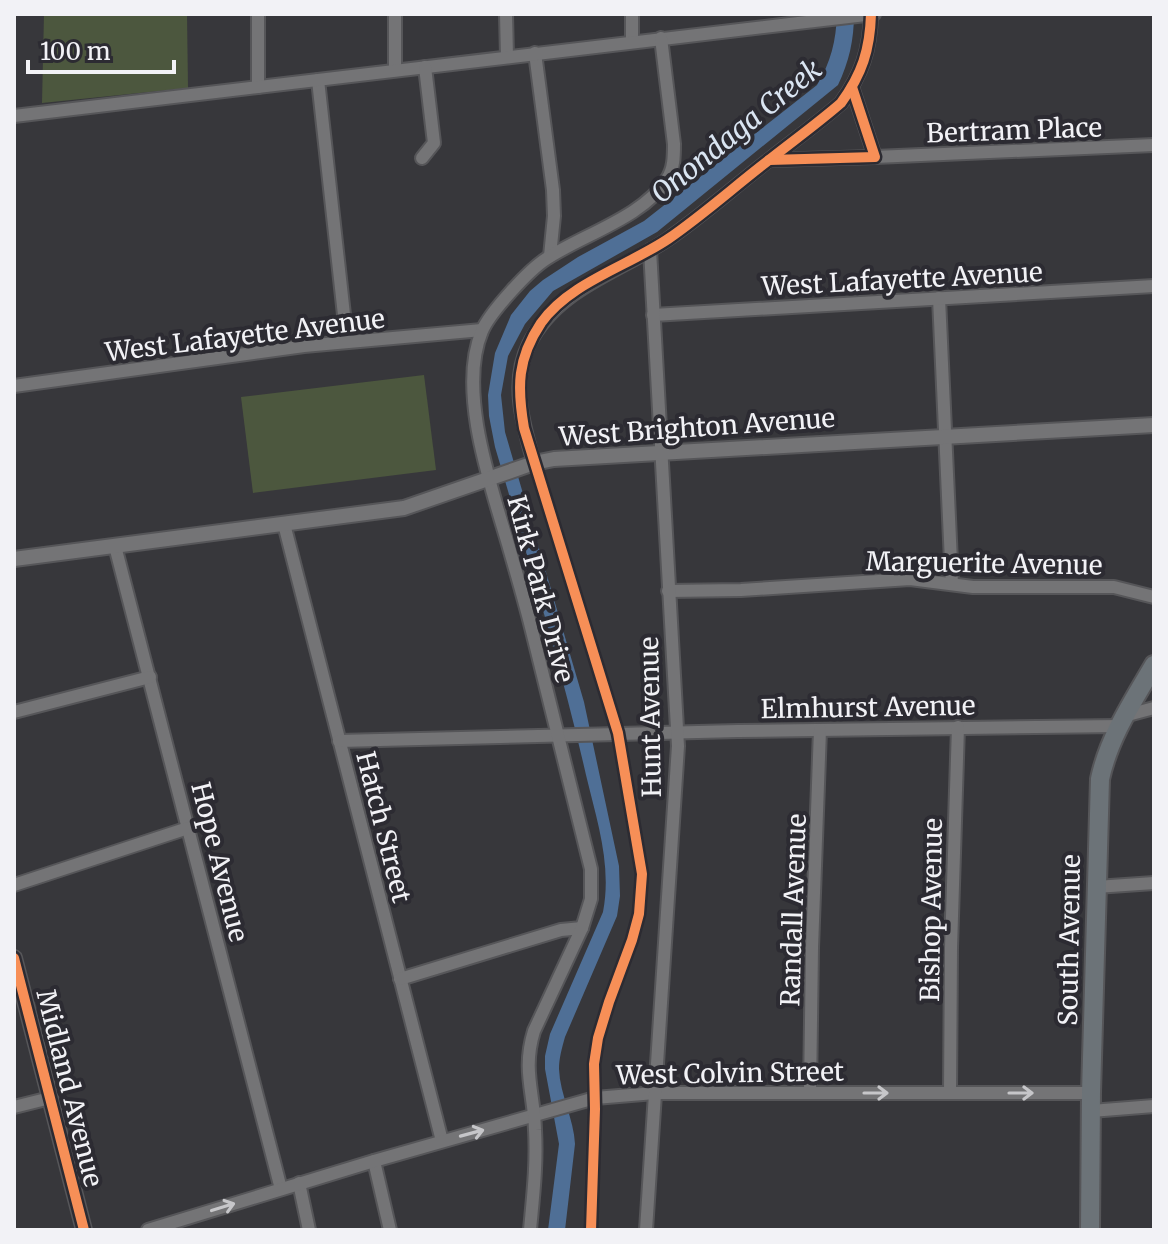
<svg xmlns="http://www.w3.org/2000/svg" width="1168" height="1244" font-family="Merriweather,serif">
<rect width="100%" height="100%" fill="#37373b"/>
<!-- green -->
<g fill="#4c573e">
<path d="M44 14H187L188 88 42 103Z"/>
<path d="M424 375 436 470 253 493 241 397Z"/>
</g>
<!-- water -->
<path fill="#4f6f96" d="M837 14H854C854 40 849 62 838 85L657 232 553 291 525 324 508 356 501 395 505 432 584 702 619 866 620 896 617 916 565 1037C562 1048 559 1058 559 1069 560 1095 574 1119 575 1144L565 1230H548L559 1144 545 1069V1056L550 1034 603 912C612 865 597 821 586 775 561 665 527 556 495 447L489 416 488 395 495 353 511 315 530 291 543 280 578 257 644 221 817 85C831 62 836 41 837 14Z"/>
<g fill="none" stroke-linecap="round" stroke-linejoin="round">
<!-- minor casing -->
<g stroke="#565659" stroke-width="16">
<g id="minor">
<path d="M258 14V87"/>
<path d="M395 14V70"/>
<path d="M506 14 507 57"/>
<path d="M632 14V42"/>
<path d="M535 53 553 190 554 216 550 256"/>
<path d="M318 80 347 342"/>
<path d="M852 87 875 157"/>
<path d="M14 116 874 14"/>
<path d="M422 158 434 143 425 67"/>
<path d="M769 160 875 157 1154 145"/>
<path d="M939 298 952 584"/>
<path d="M653 315 1154 286"/>
<path d="M14 386 304 346 482 330"/>
<path d="M534 463C523 424 510 382 529 344 557 288 620 272 668 239 703 215 735 186 769 160 793 141 818 123 841 103 862 74 870 50 871 14"/>
<path d="M284 524 442 1141"/>
<path d="M115 546 281 1189"/>
<path d="M668 591 741 590 910 579 973 587H1114L1154 597"/>
<path d="M14 712 150 677"/>
<path d="M1124 716 1154 708"/>
<path d="M339 741 738 731 1119 726"/>
<path d="M14 885 188 828"/>
<path d="M1096 887 1154 883"/>
<path d="M400 979 561 930 582 928"/>
<path d="M810 1092 812 948 820 730"/>
<path d="M950 1093 951 948 958 727"/>
<path d="M14 1107 50 1098"/>
<path d="M1091 1111 1154 1106"/>
<path d="M374 1161 390 1230"/>
<path d="M299 1183 309 1230"/>
<path d="M148 1230 374 1161 595 1098 655 1093H1091"/>
<path d="M530 1230C533 1197 537 1164 535 1130 534 1092 522 1070 534 1031L582 928 591 899V869C571 788 551 707 531 627 524 599 516 572 508 544 491 486 457 390 482 331 490 312 529 270 546 259 582 235 644 217 667 179 674 169 674 156 674 144L661 38"/>
<path d="M646 1230 678 746 650 250"/>
</g>
</g>
<!-- tertiary casing -->
<g stroke="#565659" stroke-width="18">
<g id="tertiary">
<path d="M14 559 404 508 534 463 554 459 1154 425"/>
<path d="M14 958 84 1230"/>
</g>
</g>
<!-- primary casing -->
<g stroke="#565659" stroke-width="22">
<path id="primary" d="M1090 1230 1091 1093 1100 779C1109 737 1133 701 1154 665"/>
</g>
<!-- minor -->
<use href="#minor" stroke="#747476" stroke-width="12"/>
<!-- tertiary -->
<use href="#tertiary" stroke="#747476" stroke-width="14"/>
<!-- primary -->
<use href="#primary" stroke="#6c7378" stroke-width="18"/>
<!-- cycleway casing -->
<g stroke="#2c2b32" stroke-width="15">
<g id="cycleway">
<path d="M769 160 875 157 852 87"/>
<path d="M14 958 84 1230"/>
<path d="M591 1230 595 1109 594 1064 598 1038 609 1002 632 940 639 914 642 874 618 733 524 428C517 387 517 359 541 323 569 283 628 266 668 239 703 215 735 186 769 160 793 141 818 123 841 103 862 74 870 50 871 14"/>
</g>
</g>
<!-- cycleway -->
<use href="#cycleway" stroke="#f78f57" stroke-width="10"/>
</g>
<!-- one-way arrows -->
<defs><path id="oneway-shaft" d="M-6 0H5M1.5-3L5.5 0L1.5 3" fill="none" stroke-width="1.6" stroke-linecap="round" stroke-linejoin="round" transform="scale(2)"/></defs>
<g stroke="#c6c6c9">
<use href="#oneway-shaft" transform="translate(876 1093)"/>
<use href="#oneway-shaft" transform="translate(1021 1093)"/>
<use href="#oneway-shaft" transform="translate(472 1133) rotate(-15)"/>
<use href="#oneway-shaft" transform="translate(223 1207) rotate(-17)"/>
</g>
<g text-anchor="middle" dominant-baseline="central" stroke-width="8" stroke-linejoin="round" paint-order="stroke">
<!-- street labels -->
<g font-size="26" fill="#f2f2f6" stroke="#2c2b32">
<text transform="translate(1014 130) rotate(-2)">Bertram Place</text>
<text transform="translate(902 279) rotate(-3)">West Lafayette Avenue</text>
<text transform="translate(245 335) rotate(-7)">West Lafayette Avenue</text>
<text transform="translate(697 427) rotate(-4)">West Brighton Avenue</text>
<text transform="translate(984 563) rotate(1)">Marguerite Avenue</text>
<text transform="translate(541 589) rotate(75)">Kirk Park Drive</text>
<text transform="translate(868 707) rotate(-1)">Elmhurst Avenue</text>
<text transform="translate(650 717) rotate(-91)">Hunt Avenue</text>
<text transform="translate(384 827) rotate(76)">Hatch Street</text>
<text transform="translate(220 862) rotate(76)">Hope Avenue</text>
<text transform="translate(793 910) rotate(-88)">Randall Avenue</text>
<text transform="translate(931 910) rotate(-89)">Bishop Avenue</text>
<text transform="translate(1069 940) rotate(-89)">South Avenue</text>
<text transform="translate(730 1073) rotate(-1)">West Colvin Street</text>
<text transform="translate(70 1088) rotate(76)">Midland Avenue</text>
</g>
<!-- water labels -->
<g font-size="28" font-style="italic" fill="#dae5f2" stroke="#2c2b32">
<text transform="translate(736 131) rotate(-39)">Onondaga Creek</text>
</g>
</g>
<!-- border -->
<rect width="1168" height="1244" fill="none" stroke="#f2f2f6" stroke-width="32"/>
<!-- scale -->
<path d="M28 60v12h146v-12" fill="none" stroke="#f2f2f6" stroke-width="4"/>
<text x="40" y="60" font-size="24" fill="#f2f2f6" stroke="#2c2b32" stroke-width="6" paint-order="stroke">100 m</text>
</svg>
